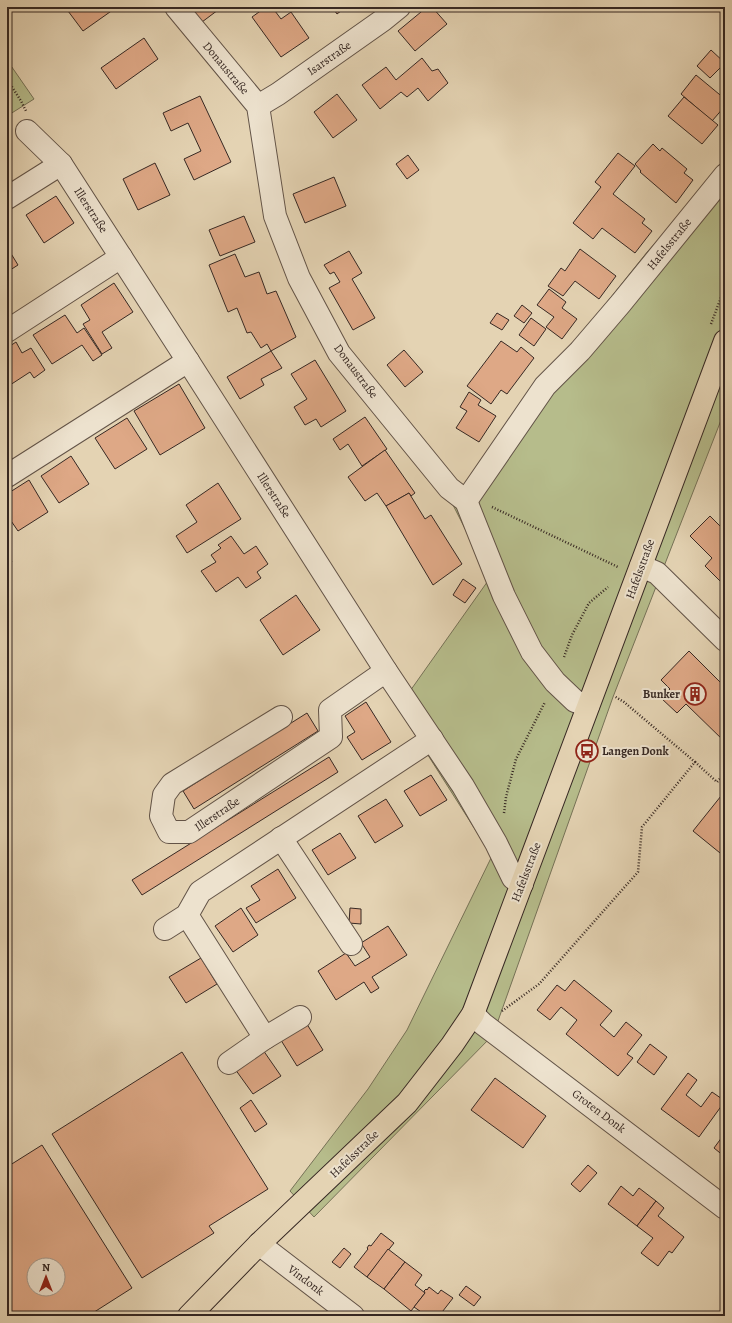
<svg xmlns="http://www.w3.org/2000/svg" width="732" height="1323" font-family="Alegreya,serif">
<rect width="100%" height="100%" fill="#e4d3b3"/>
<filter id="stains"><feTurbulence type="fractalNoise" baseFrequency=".005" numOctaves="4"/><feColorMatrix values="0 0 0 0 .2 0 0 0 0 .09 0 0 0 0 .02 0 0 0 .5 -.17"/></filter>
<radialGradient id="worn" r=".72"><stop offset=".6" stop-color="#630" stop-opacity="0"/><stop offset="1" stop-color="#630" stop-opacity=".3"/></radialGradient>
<!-- green -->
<g fill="#b6bc8b" stroke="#767257">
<path d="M7 60 34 99 7 116Z"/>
<path d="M725 168V410L613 697 493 1035 314 1217 290 1191 368 1089 407 1030 492 856 398 708 490 578 452 503 548 376 648 251Z"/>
</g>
<!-- building -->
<g fill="#dea886" stroke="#362823" fill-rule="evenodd">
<path d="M65 7H117L83 31Z"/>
<path d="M190 7H222L202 22Z"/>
<path d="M266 7H272L281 19 291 12 309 38 281 57 252 17Z"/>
<path d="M332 7H346L337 14Z"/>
<path d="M427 7H432L447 24 415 51 398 31Z"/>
<path d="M144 38 158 59 116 89 101 68Z"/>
<path d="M711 50 725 63 710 78 697 66Z"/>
<path d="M422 58 432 71 438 69 448 83 428 101 418 88 407 97 401 92 380 109 362 85 386 67 396 80Z"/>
<path d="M696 75 725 99V106L712 121 681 94Z"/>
<path d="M337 94 357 120 333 138 314 112Z"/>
<path d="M200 96 231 162 194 180 184 159 201 151 188 123 171 131 163 113Z"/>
<path d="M684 97 718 125 702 144 668 116Z"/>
<path d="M653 144 660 151 662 148 687 169 684 173 693 180 676 203 640 172 641 171 635 164Z"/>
<path d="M618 153 635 166 613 194 645 219 642 223 652 231 635 253 602 228 593 239 573 223 601 187 595 182Z"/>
<path d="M408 155 419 170 407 179 396 164Z"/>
<path d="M155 163 170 195 138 210 123 179Z"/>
<path d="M334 177 346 206 305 223 293 194Z"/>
<path d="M56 196 74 223 44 243 26 215Z"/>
<path d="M244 216 255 242 220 256 209 230Z"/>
<path d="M7 247 18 265 7 272Z"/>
<path d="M580 249 616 276 599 299 575 281 563 296 548 286 561 268 565 271Z"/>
<path d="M349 251 362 273 352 279 375 318 353 330 329 288 340 282 334 272 330 274 324 265Z"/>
<path d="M235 254 245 277 259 272 267 294 276 291 296 337 271 351 267 344 261 348 251 332 247 333 237 308 228 312 209 265Z"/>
<path d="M114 283 133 312 102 332 112 348 102 354 83 324 90 320 81 305Z"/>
<path d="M549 289 566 302 562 308 577 319 562 339 546 327 554 317 537 305Z"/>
<path d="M522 305 532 313 524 323 514 316Z"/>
<path d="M497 313 509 320 502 330 490 323Z"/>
<path d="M65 315 77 333 84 328 102 355 93 361 82 345 52 364 33 335Z"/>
<path d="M531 318 546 329 534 346 519 335Z"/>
<path d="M501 341 517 352 521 347 534 358 507 394 501 390 491 404 467 386Z"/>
<path d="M16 342 22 353 31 348 45 370 34 378 30 372 7 387V348Z"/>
<path d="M404 350 423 372 405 387 387 365Z"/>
<path d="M271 351 282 368 261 379 264 385 240 399 227 377Z"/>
<path d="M315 360 346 411 321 427 316 419 305 425 294 407 307 399 291 374Z"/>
<path d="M179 384 205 428 160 455 134 411Z"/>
<path d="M469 392 481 400 478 405 496 416 479 442 456 428 467 411 460 407Z"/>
<path d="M365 417 387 449 362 466 348 444 340 450 333 439Z"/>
<path d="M127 418 147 449 115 469 95 438Z"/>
<path d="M385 450 415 493 411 496 409 493 386 506 377 493 365 501 348 477Z"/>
<path d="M71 456 89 484 59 503 41 476Z"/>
<path d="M29 480 48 512 18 531 7 515V494Z"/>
<path d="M218 483 241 519 187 553 176 536 197 522 186 505Z"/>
<path d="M409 493 425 519 431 515 462 564 433 585 386 506Z"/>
<path d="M710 516 725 531V586L705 566 712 558 690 536Z"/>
<path d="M231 536 244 554 256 546 268 564 257 572 261 578 246 588 238 577 216 592 201 571 216 562 211 555 221 548 218 545Z"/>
<path d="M7 555 12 562 7 565Z"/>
<path d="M463 579 476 588 465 603 453 595Z"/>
<path d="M296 595 320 630 283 655 260 620Z"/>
<path d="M689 651 725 687V742L686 704 677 713 661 698 670 689 661 680Z"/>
<path d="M366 702 391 742 362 760 347 737 355 732 345 716Z"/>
<path d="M307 713 318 731 194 809 183 791Z"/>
<path d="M329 757 338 772 142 895 132 880Z"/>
<path d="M431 775 447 800 420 816 404 791Z"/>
<path d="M725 791V857L693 831Z"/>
<path d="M386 799 403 826 375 843 358 816Z"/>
<path d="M340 833 356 858 328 875 312 850Z"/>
<path d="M278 869 296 898 256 923 246 908 260 900 251 886Z"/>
<path d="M241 908 258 935 233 952 215 926Z"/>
<path d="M350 908 361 909V924L349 923Z"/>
<path d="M388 926 407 955 372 977 379 988 371 993 364 982 336 1000 318 971 346 953 355 966 370 957 361 943Z"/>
<path d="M201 958 217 984 186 1003 169 977Z"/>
<path d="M574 980 612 1011 600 1025 614 1037 626 1022 642 1035 627 1054 633 1058 618 1076 566 1034 577 1020 561 1007 550 1020 537 1010 557 985 565 991Z"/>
<path d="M305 1021 323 1050 297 1066 279 1037Z"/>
<path d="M650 1044 667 1057 654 1075 637 1062Z"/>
<path d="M263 1050 281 1076 253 1094 235 1069Z"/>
<path d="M182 1052 268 1189 209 1226 214 1233 142 1278 52 1134Z"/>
<path d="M688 1073 697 1080 686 1095 701 1107 712 1092 725 1101 699 1137 661 1109Z"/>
<path d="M495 1078 546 1116 523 1148 471 1110Z"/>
<path d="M251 1100 267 1124 255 1132 240 1108Z"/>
<path d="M725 1133V1157L714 1148Z"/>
<path d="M42 1145 132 1288 88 1316H7V1167ZM34 1265H58V1289H34Z"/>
<path d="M588 1165 597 1173 580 1192 571 1184Z"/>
<path d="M621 1186 633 1196 639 1188 656 1201 637 1226 608 1204Z"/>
<path d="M656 1201 664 1208 658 1216 684 1237 672 1253 669 1251 658 1266 641 1253 653 1238 637 1226Z"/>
<path d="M381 1233 394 1243 367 1277 354 1267 368 1249 367 1248 369 1245 371 1246Z"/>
<path d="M344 1248 351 1254 340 1268 332 1262Z"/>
<path d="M388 1249 405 1262 384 1289 367 1277Z"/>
<path d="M405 1262 422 1275 415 1285 425 1293 411 1311 384 1289Z"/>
<path d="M466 1286 481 1297 474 1306 459 1295Z"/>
<path d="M429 1287 438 1294 441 1290 453 1298 439 1316H427L414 1307 425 1293 424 1291 426 1289 427 1290Z"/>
<path d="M271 1311 277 1316H268Z"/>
</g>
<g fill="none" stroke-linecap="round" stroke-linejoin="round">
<!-- minor casing -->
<g stroke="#625347" stroke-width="24">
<g id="minor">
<path d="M176 7 258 106 275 216 299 278 339 353 449 488 466 501 504 596 532 652 555 682 575 701 588 706"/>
<path d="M258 106 278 94 383 20 399 7"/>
<path d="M27 131 61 164 188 361 386 671 463 786 496 843 513 878 522 884"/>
<path d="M7 198 61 164"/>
<path d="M7 331 121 257"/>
<path d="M7 476 188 361"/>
<path d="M466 501 545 386 580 351 621 303 725 175"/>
<path d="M641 566 657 573 725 640"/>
<path d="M281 717 172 784 164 795 161 816 169 832H189L331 737 330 710 386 671"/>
<path d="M281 838 351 944"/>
<path d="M187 915 265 1038 300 1017"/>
<path d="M165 929 187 915 200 892 432 739"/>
<path d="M473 1014 483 1024 725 1208"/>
<path d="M229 1063 265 1038"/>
<path d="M259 1244 353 1316"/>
</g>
</g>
<!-- major casing -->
<g stroke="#362823" stroke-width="24">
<path id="major" d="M189 1316 259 1244 407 1103 452 1045 473 1014 725 341"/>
</g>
<!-- path -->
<g stroke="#362823" stroke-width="2.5" stroke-dasharray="1 2" stroke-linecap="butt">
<path d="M7 79 21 101 26 111"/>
<path d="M711 324 725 287"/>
<path d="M492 507 618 567"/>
<path d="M564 657 572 635 589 603 608 587"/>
<path d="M695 762 717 782 725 773"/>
<path d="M504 813 506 797 516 759 545 702"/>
<path d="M502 1011 539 984 638 872 642 827 695 762 624 702 614 696"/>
</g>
<!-- minor -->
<use href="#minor" stroke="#ede2ce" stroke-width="22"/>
<!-- major -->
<use href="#major" stroke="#e4d3b3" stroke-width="22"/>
</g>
<!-- icons -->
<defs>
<g id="building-ring" transform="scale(1.15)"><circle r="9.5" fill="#ede2ce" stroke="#8f2418" stroke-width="1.5"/><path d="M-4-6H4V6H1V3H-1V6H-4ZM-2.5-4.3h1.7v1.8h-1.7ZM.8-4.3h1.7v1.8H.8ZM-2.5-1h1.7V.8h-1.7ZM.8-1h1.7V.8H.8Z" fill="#8f2418"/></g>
<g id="bus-ring" transform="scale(1.15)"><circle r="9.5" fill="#ede2ce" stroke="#8f2418" stroke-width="1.5"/><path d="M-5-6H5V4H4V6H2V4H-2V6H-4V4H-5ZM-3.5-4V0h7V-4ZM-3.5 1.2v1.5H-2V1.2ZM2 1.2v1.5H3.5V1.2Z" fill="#8f2418"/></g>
</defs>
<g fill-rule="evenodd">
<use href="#building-ring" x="695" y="694"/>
<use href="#bus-ring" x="587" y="751"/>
</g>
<g text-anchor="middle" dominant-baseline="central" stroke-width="4" stroke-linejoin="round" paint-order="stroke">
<!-- street labels -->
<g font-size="12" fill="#362823" stroke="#ede2ce">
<text transform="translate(329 58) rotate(-35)">Isarstraße</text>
<text transform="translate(226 68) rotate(50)">Donaustraße</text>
<text transform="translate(91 210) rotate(57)">Illerstraße</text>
<text transform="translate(669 244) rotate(-51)">Hafelsstraße</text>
<text transform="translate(356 371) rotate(53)">Donaustraße</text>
<text transform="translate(274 495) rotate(57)">Illerstraße</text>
<text transform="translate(640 569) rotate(-70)">Hafelsstraße</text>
<text transform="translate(217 814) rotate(-34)">Illerstraße</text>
<text transform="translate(526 872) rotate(-69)">Hafelsstraße</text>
<text transform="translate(599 1111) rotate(37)">Groten Donk</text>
<text transform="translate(354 1154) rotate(-44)">Hafelsstraße</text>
<text transform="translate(306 1280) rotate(37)">Vindonk</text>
</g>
<!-- poi labels -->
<g font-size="12" font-weight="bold" fill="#362823" stroke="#ede2ce" text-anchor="end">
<text x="680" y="694">Bunker</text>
<text x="602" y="751" text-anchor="start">Langen Donk</text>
</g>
</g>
<!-- margin -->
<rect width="732" height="1323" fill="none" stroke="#e4d3b3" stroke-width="24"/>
<rect x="8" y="8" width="716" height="1307" fill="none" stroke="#362823" stroke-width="2"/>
<rect x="12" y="12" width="708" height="1299" fill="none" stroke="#362823"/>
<!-- north arrow -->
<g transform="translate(46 1277)"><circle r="19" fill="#ede2ce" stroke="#a4988a"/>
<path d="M0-3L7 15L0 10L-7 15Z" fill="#8f2418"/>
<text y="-6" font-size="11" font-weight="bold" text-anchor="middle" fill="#362823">N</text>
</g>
<rect width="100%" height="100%" filter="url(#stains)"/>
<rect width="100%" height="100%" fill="url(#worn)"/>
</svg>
